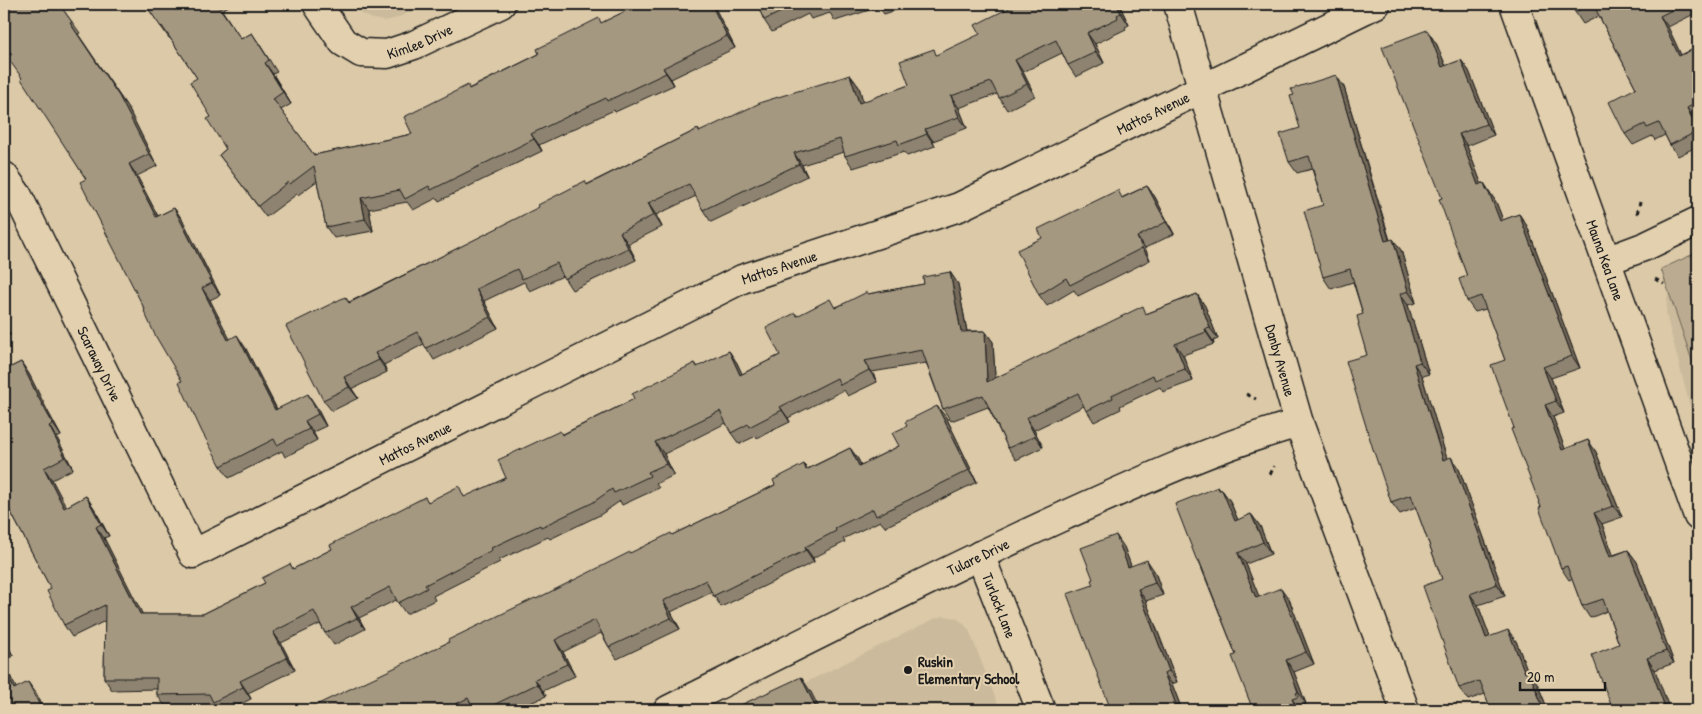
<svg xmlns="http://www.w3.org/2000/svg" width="1702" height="714" font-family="'Patrick Hand',sans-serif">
<rect width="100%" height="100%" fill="#dbc9a8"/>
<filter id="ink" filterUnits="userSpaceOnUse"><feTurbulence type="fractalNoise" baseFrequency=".02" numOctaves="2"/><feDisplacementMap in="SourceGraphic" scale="10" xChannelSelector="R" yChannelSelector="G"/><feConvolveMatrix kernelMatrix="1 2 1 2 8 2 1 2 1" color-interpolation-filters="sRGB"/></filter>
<g filter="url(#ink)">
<!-- built -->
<g fill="#cbba9c">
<path d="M355 4H427L397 18 385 21 373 19 362 14Z"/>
<path d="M1698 262V437L1666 314 1669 282Z"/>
<path d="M944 616 956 618 963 623 969 630 1000 710H750L936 618Z"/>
</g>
<!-- green -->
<path fill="#bbac91" stroke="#6c6456" d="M1698 252V378L1661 269Z"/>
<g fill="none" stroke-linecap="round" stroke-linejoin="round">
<!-- street casing -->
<g stroke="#1c1c1c" stroke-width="31">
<g id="street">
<path id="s1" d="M317 4 343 42 361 53 387 54 414 45 501 4"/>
<path id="s2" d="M1178 4 1299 423 1405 710"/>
<path id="s3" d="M1514 4 1698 516"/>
<path id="s4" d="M4 176 18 196 193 554 742 279 959 207 1376 4"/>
<path d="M1606 261 1646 246 1698 221"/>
<path id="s5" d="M980 555 1041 710"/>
<path id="s6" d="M668 710C799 645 930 577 1064 516 1141 481 1217 446 1299 423"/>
</g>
</g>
<!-- path -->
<g stroke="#1c1c1c" stroke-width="3" stroke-dasharray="5 4" stroke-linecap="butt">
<path d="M1637 214 1640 202"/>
<path d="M1655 279 1664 284"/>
<path d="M1246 394 1256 399"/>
<path d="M1270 475 1274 466"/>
</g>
<!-- street -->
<use href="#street" stroke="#e3d0ae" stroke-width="28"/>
</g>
<!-- wall -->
<g fill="#8e836f" stroke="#1c1c1c">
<path d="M4 4H59L80 33 78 34 128 108 157 166 137 176 158 216 174 208 182 219 220 295 210 300 229 339 245 347 277 409 316 406 326 426 313 432 317 440 285 457 282 451 229 478 221 466 182 381 145 310 86 179 22 78 10 55 4 48Z"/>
<path d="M145 4H232L222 10 241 39 252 33 260 45 277 72 273 74 291 104 281 110 314 155 412 134 470 88 640 4H713L735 48 671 79 674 85 615 112 614 110 539 145 542 151 439 201 437 198 413 210 407 202 369 209 373 231 334 238 326 227 317 181 298 195 297 194 266 217 219 155 226 149 211 117 197 78 170 38H169Z"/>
<path d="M757 4H915L884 14 879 7 835 21 830 13 811 19 808 14 772 32 764 20Z"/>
<path d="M1119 4 1129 25 1125 27 1126 29 1095 44 1104 63 1076 77 1068 65 1062 53 1023 72 1035 96 1007 110 997 94 959 108 967 128 933 141 935 146 907 156 904 152 853 168 845 156 844 152 802 165 807 176 711 222 703 210 696 196 656 215 662 227 628 244 636 260 572 290 563 276 530 291 524 282 484 301 498 328 434 360 424 344 384 365 387 372 352 389 358 398 332 411 323 400 345 297 349 302 588 184 698 129 700 132 850 75 859 87 863 102 909 85 938 54Z"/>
<path d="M1571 4H1698V12L1668 27 1681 55 1698 47V117L1695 119 1698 126V146L1678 156 1670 145 1665 135 1655 140 1652 136 1633 145 1625 134 1636 88 1599 16 1583 24 1575 12Z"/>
<path d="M1429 33 1437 45 1446 66 1461 60 1469 71 1494 135 1467 146 1481 183H1484L1496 202 1503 220 1519 214 1527 226 1580 368 1551 378 1564 413 1553 417 1565 449 1588 440 1596 452 1622 517 1602 524 1613 555 1628 550 1637 562 1674 663 1655 670 1619 644 1607 611 1590 618 1582 606 1572 579 1569 580 1561 568 1541 507 1514 428 1505 360 1486 309 1475 312 1467 301V276L1442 198Z"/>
<path d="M1344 87 1390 240 1401 250 1416 303 1408 305 1429 374 1422 376 1447 459 1459 469 1505 596 1478 605 1490 637 1516 641 1528 672H1529L1537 683 1548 710H1491L1485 694 1468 700 1459 688 1442 579 1416 508 1400 514 1391 502 1367 355 1359 324 1363 314 1353 282 1331 289 1323 277V205L1312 169 1297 173 1289 162Z"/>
<path d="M1147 186 1155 197 1174 234 1145 248 1150 260 1078 296 1074 290 1047 306 1039 295 1123 197Z"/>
<path d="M950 272 958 284 967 331H985L993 342 995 378 1148 313 1197 294 1205 306 1218 339 1213 341 1214 344 1183 355 1193 381 1163 392 1160 387 1120 406 1121 409 1094 422 1084 406 1034 430 1043 447 1016 460 1008 448 988 407 951 421 943 409 926 363 872 372 877 382 848 396 844 390 788 418 790 422 757 438 756 436 739 444 731 433 726 423 664 454 674 475 656 484 659 488 622 505 620 501 600 515 550 539 548 537 499 560 500 562 433 596 435 600 406 614 396 600 359 618 365 629 334 645 325 633 320 624 281 643 295 670 248 693 251 699 228 710H218L215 706H165L157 695V689L112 690 104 678 105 621 72 637 64 625 51 589 4 499V363L7 369 21 362 29 374 46 408 61 436 57 438 73 469 52 480 66 507 86 496 94 508 109 536 104 538 142 614H203L265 583 290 564 293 569 332 549 425 497 428 502 466 497 506 478 563 434 634 399 695 363 698 367 729 351 737 363 742 374 780 355 795 313 797 316 836 307 868 294 924 284Z"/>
<path d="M4 323 10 335 4 338Z"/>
<path d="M946 417 977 482 885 527 880 521 843 539 845 542 813 558 814 562 721 607 712 592 671 612 680 629 617 659 609 647 601 633 563 652 575 676 543 691 546 696 515 710H314L449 642 631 553 672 535 775 485 804 464 807 469 850 448 858 459 861 465 899 446Z"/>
<path d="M1220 490H1222L1230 501 1238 520 1251 514 1260 526 1271 554 1246 564 1259 597 1289 599 1314 664 1294 672 1306 704 1304 705 1306 709 1303 710H1253L1236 655 1201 567 1197 561Z"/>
<path d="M1124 547 1131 566 1155 572 1163 595 1146 601 1177 682 1172 684 1182 710H1111L1093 579Z"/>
<path d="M4 637 13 656 4 661Z"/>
</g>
<!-- shaded-wall -->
<g fill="#746a5a" stroke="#1c1c1c">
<path d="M711 4H713L735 48 727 36Z"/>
<path d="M1116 4H1119L1129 25 1121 13Z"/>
<path d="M1660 16 1668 27 1687 68 1679 56Z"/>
<path d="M70 23 128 108 157 166 149 154Z"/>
<path d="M1087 33 1095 44 1104 63 1096 52Z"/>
<path d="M1429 33 1437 45 1451 79 1442 67Z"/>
<path d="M1015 60 1023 72 1035 96 1027 84Z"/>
<path d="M1461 60 1469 71 1494 135 1486 124Z"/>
<path d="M265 63 273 74 291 104 283 92Z"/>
<path d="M663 68 671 79 674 85 666 73Z"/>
<path d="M850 75 859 87 867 115 859 103Z"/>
<path d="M1336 75 1344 87 1393 253 1385 241Z"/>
<path d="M951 96 959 108 967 128 959 117Z"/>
<path d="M1687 108 1695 119 1698 126V131Z"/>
<path d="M925 129 933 141 935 146 927 134Z"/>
<path d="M531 134 539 145 542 151 534 139Z"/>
<path d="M1459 134 1467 146 1486 196 1478 185Z"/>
<path d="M794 153 802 165 807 176 799 164Z"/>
<path d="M129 164 137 176 164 228 156 217Z"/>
<path d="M1484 183 1496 202 1508 233 1500 221Z"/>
<path d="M1147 186 1155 197 1174 234 1166 222Z"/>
<path d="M361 198 369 209 373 231 365 219Z"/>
<path d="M648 203 656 215 662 227 654 215Z"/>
<path d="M174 208 182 219 220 295 212 283Z"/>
<path d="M1519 214 1527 226 1580 368 1572 356Z"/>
<path d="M620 232 628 244 636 260 628 248Z"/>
<path d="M1137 237 1145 248 1150 260 1142 248Z"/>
<path d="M1393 239 1401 250 1416 303 1408 291Z"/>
<path d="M950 272 958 284 969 343 961 332Z"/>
<path d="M202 288 210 300 236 351 228 340Z"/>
<path d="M476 289 484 301 498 328 490 317Z"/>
<path d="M1197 294 1205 306 1218 339 1210 328Z"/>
<path d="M1400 294 1408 305 1429 374 1420 362Z"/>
<path d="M4 323 10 335 4 327Z"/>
<path d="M1205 329 1213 341 1214 344 1206 332Z"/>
<path d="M985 331 993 342 996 393 987 382Z"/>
<path d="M237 335 245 347 283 422 275 410Z"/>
<path d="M1175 344 1183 355 1193 381 1185 369Z"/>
<path d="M729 351 737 363 748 386 740 375Z"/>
<path d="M375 353 384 365 387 372 379 360Z"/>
<path d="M864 361 872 372 877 382 869 370Z"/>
<path d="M21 362 29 374 46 408 61 436 53 424 38 397Z"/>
<path d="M4 363 13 382 4 368Z"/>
<path d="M1414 364 1422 376 1451 472 1443 460Z"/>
<path d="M1543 367 1551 378 1564 413 1556 401Z"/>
<path d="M344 377 358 398 349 387Z"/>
<path d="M308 394 316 406 326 426 318 414Z"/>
<path d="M1545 405 1553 417 1570 462 1562 450Z"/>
<path d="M937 406 946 417 977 482 969 470Z"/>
<path d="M780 407 788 418 790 422Z"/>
<path d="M1026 418 1034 430 1043 447 1035 436Z"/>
<path d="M305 421 313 432 317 440 309 429Z"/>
<path d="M49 426 57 438 73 469 65 457Z"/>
<path d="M1588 440 1596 452 1622 517 1613 506Z"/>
<path d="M655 442 664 454 674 475 666 464Z"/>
<path d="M850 448 858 459 867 478 859 466Z"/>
<path d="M1451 457 1459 469 1505 596 1497 584Z"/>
<path d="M44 468 52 480 73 519 64 508Z"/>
<path d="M1218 487 1224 495 1222 490 1230 501 1243 533 1235 521Z"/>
<path d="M86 496 94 508 109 536 101 524Z"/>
<path d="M1594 513 1602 524 1618 568 1610 557Z"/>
<path d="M1251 514 1260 526 1271 554 1263 542Z"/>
<path d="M96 527 104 538 148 625 140 614Z"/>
<path d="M1116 535 1124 547 1136 579 1128 567Z"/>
<path d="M805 547 813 558 814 562 806 550Z"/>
<path d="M1628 550 1637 562 1674 663 1666 651Z"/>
<path d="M1238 553 1246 564 1264 609 1256 598Z"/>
<path d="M1147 560 1155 572 1163 595 1155 583Z"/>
<path d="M1281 588 1289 599 1314 664 1306 652Z"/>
<path d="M1138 589 1146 601 1177 682 1169 671Z"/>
<path d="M1470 594 1478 605 1495 650 1486 638Z"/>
<path d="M663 601 671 612 680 629 671 618Z"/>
<path d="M351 607 359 618 365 629 357 618Z"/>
<path d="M1508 630 1516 641 1533 685 1525 673Z"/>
<path d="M273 632 281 643 295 670 287 658Z"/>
<path d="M4 637 13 656 5 645 4 642Z"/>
<path d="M555 640 563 652 575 676 567 664Z"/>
<path d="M1647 658 1655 670 1670 710H1666Z"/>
<path d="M1286 660 1294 672 1306 704 1298 692Z"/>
<path d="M4 664 23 701 14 689 4 668Z"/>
<path d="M1529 672 1537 683 1548 710H1544Z"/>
<path d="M1164 673 1172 684 1182 710H1178Z"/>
<path d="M801 677 811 692 820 710H817Z"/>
<path d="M535 679 543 691 546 696 537 684Z"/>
<path d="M240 681 248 693 251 699 243 687Z"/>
<path d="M28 682 36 693 45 710H42Z"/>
<path d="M1292 699 1300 710H1297Z"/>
</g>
<!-- building -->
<g fill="#a59881" stroke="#1c1c1c">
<path d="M4 4H59L72 22 70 23 119 96 149 154 129 164 156 217 174 208 212 283 202 288 228 340 237 335 275 410 308 394 318 414 305 421 309 429 277 445 274 439 221 466 202 432 179 382 182 381 155 335 144 311 145 310 80 182 86 179 21 79 22 78 7 57 12 54 4 45Z"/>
<path d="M145 4H217L241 39 252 33 269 60 265 63 283 92 273 99 314 155 412 134 404 117 468 85 469 89 539 54 537 49 599 18 601 23 640 4H711L727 36 663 68 666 73 607 101 606 98 531 134 534 139 431 190 429 186 405 199 400 190 361 198 365 219 326 227 314 166 290 184 288 182 258 206 219 155 226 149 207 119 211 117 190 82 197 78 162 26 161 27Z"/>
<path d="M757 4H798L764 20Z"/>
<path d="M802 4H816L803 8Z"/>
<path d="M825 4H845L827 10Z"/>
<path d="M1017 4H1116L1121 13 1117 15 1118 18 1087 33 1096 52 1068 65 1056 40 1015 60 1027 84 999 98 991 82 951 96 959 117 925 129 927 134 899 145 897 140 845 156 840 139 794 153 799 164 703 210 689 184 648 203 654 215 620 232 628 248 564 279 557 263 522 279 517 269 476 289 490 317 426 348 417 332 375 353 379 360 344 377 349 387 323 400 286 326 345 297 349 303 539 207 538 205 585 181 587 185 698 129 699 132 762 102 850 75 859 103 909 85 900 61 934 49 936 55 980 34 975 25Z"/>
<path d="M1571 4H1592L1575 12Z"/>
<path d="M1593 4H1684L1660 16 1679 56 1698 47V102L1687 108 1698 131 1670 145 1659 123 1647 128 1645 124 1625 134 1609 102 1636 88Z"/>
<path d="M1427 30 1429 33 1442 67 1461 60 1486 124 1459 134 1478 185 1484 183 1487 191 1488 190 1500 221 1519 214 1572 356 1543 367 1556 401 1545 405 1562 450 1588 440 1613 506 1594 513 1610 557 1628 550 1666 651 1647 658 1666 710H1613L1592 655 1619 644 1603 599 1582 606 1567 566 1561 568 1539 508 1541 507 1511 429 1514 428 1491 365 1505 360 1481 296 1467 301 1459 279 1467 276 1439 199 1442 198 1382 47Z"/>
<path d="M1336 75 1385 241 1393 239 1408 291 1400 294 1420 362 1414 364 1443 460 1451 457 1497 584 1470 594 1486 638 1508 630 1525 673 1529 672 1544 710H1491L1480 681 1459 688 1423 586 1442 579 1411 495 1391 502 1373 449 1346 361 1367 355 1358 324H1359L1357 316 1363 314 1350 269 1323 277 1304 211 1323 205 1309 156 1289 162 1280 134 1300 128 1290 96 1294 95 1291 89Z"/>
<path d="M1147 186 1166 222 1137 237 1142 248 1070 285 1066 278 1039 295 1017 250 1042 238 1038 229 1118 190 1122 198Z"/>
<path d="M950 272 961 332 985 331 987 382 1143 306 1146 314 1197 294 1210 328 1205 329 1206 332 1175 344 1185 369 1155 380 1153 375 1112 395 1113 398 1086 411 1078 393 1026 418 1035 436 1008 448 983 395 943 409 922 350 864 361 869 370 840 385 837 378 780 407 782 410 749 427 748 424 731 433 720 411 655 442 666 464 648 472 650 476 614 493 612 489 592 503 541 527 540 525 491 548 492 550 425 585 427 588 398 603 390 587 351 607 357 618 325 633 314 611 273 632 287 658 240 681 243 687 213 702 209 694 157 695V678H104L105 605 64 625 47 591 51 589 4 499V368L5 370 21 362 38 397 53 424 49 426 65 457 44 468 64 508 86 496 101 524 96 527 140 614H203L265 583 262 578 290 564 293 569 332 549 330 545 425 497 428 502 459 486 464 497 506 478 498 460 560 431 562 435 634 399 632 394 695 363 697 367 729 351 740 375 780 355 766 328 795 313 797 316 830 299 835 308 867 292 868 294 924 284 923 277Z"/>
<path d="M937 406 969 470 876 516 873 509 835 528 836 531 805 547 806 550 713 596 706 580 663 601 671 618 609 647 595 620 555 640 567 664 535 679 537 684 483 710H474L468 698 444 710H314L316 709 314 706 449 642 448 640 535 598 536 599 630 552V553L671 533 672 535 775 485 773 480 804 464 806 470 850 448 859 466 899 446 892 433 907 426 905 422Z"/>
<path d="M1218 487 1219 490H1222L1235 521 1251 514 1263 542 1238 553 1256 598 1281 588 1306 652 1286 660 1298 692 1296 693 1298 697 1292 699 1297 710H1253L1232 656 1236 655 1199 560 1197 561 1175 504Z"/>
<path d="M1116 535 1128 567 1147 560 1155 583 1138 589 1169 671 1164 673 1178 710H1111L1067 594 1093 585 1091 580 1093 579 1081 548Z"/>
<path d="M4 668 14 689 28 682 42 710H4Z"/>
<path d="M801 677 817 710H730Z"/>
</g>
</g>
<!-- markers -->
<circle fill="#1c1c1c" stroke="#e3d0ae" stroke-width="2" cx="908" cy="670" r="5"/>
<g text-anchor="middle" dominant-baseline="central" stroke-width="4" stroke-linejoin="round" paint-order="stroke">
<!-- street labels -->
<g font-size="15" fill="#1c1c1c" stroke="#e3d0ae">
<text stroke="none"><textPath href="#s1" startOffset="128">Kimlee Drive</textPath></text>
<text stroke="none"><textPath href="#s4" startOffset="1481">Mattos Avenue</textPath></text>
<text stroke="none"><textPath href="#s3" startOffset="272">Mauna Kea Lane</textPath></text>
<text stroke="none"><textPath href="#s4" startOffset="1076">Mattos Avenue</textPath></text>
<text stroke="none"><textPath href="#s2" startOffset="371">Danby Avenue</textPath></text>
<text stroke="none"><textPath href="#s4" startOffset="211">Scaraway Drive</textPath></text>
<text stroke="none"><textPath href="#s4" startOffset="671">Mattos Avenue</textPath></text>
<text stroke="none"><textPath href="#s6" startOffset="346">Tulare Drive</textPath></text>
<text stroke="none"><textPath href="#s5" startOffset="54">Turlock Lane</textPath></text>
</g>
<!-- poi labels -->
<g font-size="15" font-weight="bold" fill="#1c1c1c" stroke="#e3d0ae" text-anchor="start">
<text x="918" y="661">Ruskin<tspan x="918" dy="17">Elementary School</tspan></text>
</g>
</g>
<!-- margin -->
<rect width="1702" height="714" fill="none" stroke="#e3d0ae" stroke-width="20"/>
<rect x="10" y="10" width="1682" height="694" fill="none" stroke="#1c1c1c" stroke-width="2" filter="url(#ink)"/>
<!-- scale -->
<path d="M1520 682v8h85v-8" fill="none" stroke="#1c1c1c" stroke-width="2.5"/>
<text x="1527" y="682" font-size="15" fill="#1c1c1c" stroke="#e3d0ae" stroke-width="4" paint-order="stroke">20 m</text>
</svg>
